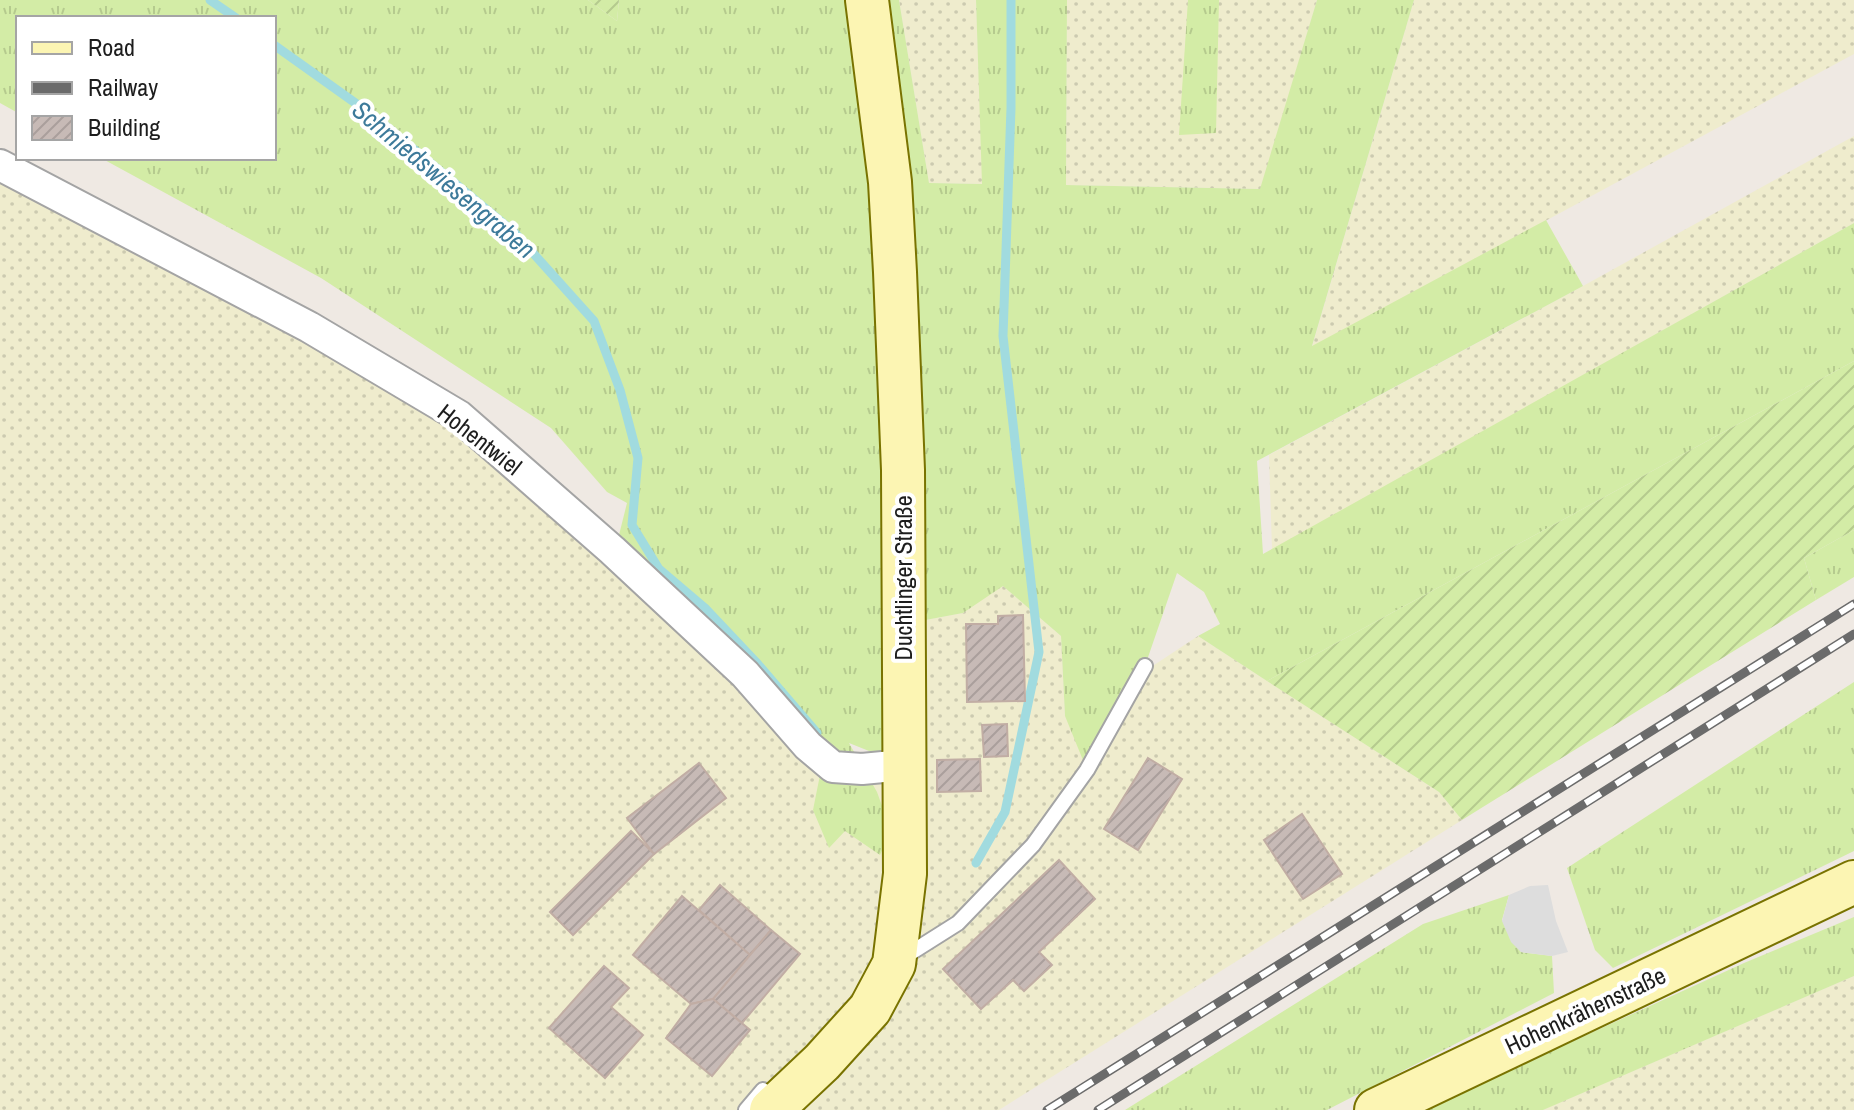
<svg xmlns="http://www.w3.org/2000/svg" width="1854" height="1110" font-family="'Archivo Narrow',sans-serif">
<defs>
<pattern id="farmland-dots" width="8" height="8" patternUnits="userSpaceOnUse" patternTransform="scale(2)"><rect width="8" height="8" fill="#efeccd"/><path d="M2 2h.1M6 6h.1" fill="none" stroke="#cccab0" stroke-width="1.8" stroke-linecap="round"/></pattern>
<pattern id="grass-tufts" width="24" height="20" patternUnits="userSpaceOnUse" patternTransform="scale(2)"><rect width="24" height="20" fill="#d3eca6"/><path d="M3 7l-1-3M5 7V3M7 7l1-3M15 17l-1-3M17 17v-4M19 17l1-3" fill="none" stroke="#b5ca8e"/></pattern>
<pattern id="garden-furrows" width="10" height="10" patternUnits="userSpaceOnUse" patternTransform="scale(2)"><rect width="10" height="10" fill="#d3eca6"/><path d="M-1 1l2-2M0 10L10 0M9 11l2-2" fill="none" stroke="#b5ca8e"/></pattern>
<pattern id="building-hatch" width="6" height="6" patternUnits="userSpaceOnUse" patternTransform="scale(2)"><rect width="6" height="6" fill="#c7bab6"/><path d="M-1 1l2-2M0 6l6-6M5 7l2-2" fill="none" stroke="#aa9f9c"/></pattern>
</defs>
<rect width="100%" height="100%" fill="#efe9e3"/>
<!-- farmland -->
<g fill="url(#farmland-dots)">
<path d="M899 0H976L983 184 929 183Z"/>
<path d="M1067 0H1317L1261 189 1066 185Z"/>
<path d="M1414 0H1854V54L1312 347Z"/>
<path d="M1854 136V223L1272 550 1269 455 1583 286Z"/>
<path d="M0 165 459 416 808 746 904 765 903 624 963 613 1002 585 1061 636 1065 716 1139 675 1198 636 1439 792 1462 820 999 1110H0Z"/>
<path d="M1854 976V1110H1543L1551 1106Z"/>
</g>
<!-- grass -->
<g fill="url(#grass-tufts)">
<path d="M0 0H588L617 21 619 0H899L929 183 982 184 976 0H1067L1066 185 1260 189 1317 0H1414L1312 346 1546 220 1583 286 1257 461 1263 554 1854 223V361L1267 681 1198 636 1220 624 1204 592 1177 573 1145 666 1087 770 1065 716 1061 636 1003 586 963 613 904 624V765L849 743 877 792 891 831 880 855 845 831 829 848 813 810 825 750 724 640 619 535 627 503 607 492 551 428 321 278 101 158H274V18H18V113L0 103Z"/>
<path d="M1188 0H1219L1216 133 1179 135Z"/>
<path d="M1854 530V577L1816 600 1804 558Z"/>
<path d="M1854 682V851L1613 968 1595 950 1567 868Z"/>
<path d="M1509 895 1502 920 1521 952 1552 956 1554 993 1327 1110H1125L1423 924Z"/>
<path d="M1854 917V976L1543 1110H1422L1744 963Z"/>
</g>
<!-- garden -->
<g fill="url(#garden-furrows)">
<path d="M588 0H619L617 21Z"/>
<path d="M1854 361V530L1804 558 1816 600 1462 820 1439 792 1267 681Z"/>
</g>
<!-- parking -->
<path fill="#ddd" d="M1548 885 1556 921 1568 952 1552 956 1521 952 1511 942 1502 921 1509 895 1530 886Z"/>
<g fill="none" stroke-linecap="round" stroke-linejoin="round">
<!-- stream -->
<g stroke="#a1dbdf" stroke-width="9">
<path d="M210 0 236 18"/>
<path d="M274 45 375 117 515 233 594 321 620 390 638 458 632 525 659 569 706 609 756 662 817 733"/>
<path d="M976 863 1005 812 1039 652 1003 336 1011 108V0"/>
</g>
</g>
<!-- building -->
<g fill="url(#building-hatch)" stroke="#c1ada4" stroke-width="2">
<path d="M1023 615 1025 701 967 702 966 624H998V616Z"/>
<path d="M1007 724 1008 756 984 757 982 725Z"/>
<path d="M1148 758 1182 779 1138 850 1104 829Z"/>
<path d="M980 759 981 791 937 792V760Z"/>
<path d="M699 763 726 798 654 854 627 818Z"/>
<path d="M1302 814 1342 874 1303 899 1264 840Z"/>
<path d="M631 831 654 854 573 935 550 912Z"/>
<path d="M1059 860 1095 899 1039 952 1052 965 1024 991 1013 980 981 1009 943 969Z"/>
<path d="M720 885 771 930 750 955 699 910Z"/>
<path d="M682 896 750 955 713 999 691 1004 633 955Z"/>
<path d="M771 930 800 954 742 1023 713 999Z"/>
<path d="M604 966 629 988 611 1007 643 1035 605 1078 549 1028Z"/>
<path d="M713 999 750 1030 712 1076 666 1038 691 1004Z"/>
</g>
<g fill="none" stroke-linecap="round" stroke-linejoin="round">
<!-- lane casing -->
<g stroke="#a4a4a4" stroke-width="18">
<g id="lane">
<path d="M901 959 958 923 1033 845 1087 770 1145 666"/>
<path d="M746 1110 763 1090"/>
</g>
</g>
<!-- street casing -->
<g stroke="#a4a4a4" stroke-width="34">
<path id="street" d="M0 165 309 327 459 416 612 550 745 674 808 746 833 767 862 769 904 765"/>
</g>
<!-- secondary casing -->
<g stroke="#797300" stroke-width="46">
<g id="secondary">
<path d="M771 1110 822 1062 870 1009 894 964 905 874 903 470 895 272 890 182 867 0"/>
<path d="M1376 1110 1854 882"/>
</g>
</g>
<!-- lane -->
<use href="#lane" stroke="#fff" stroke-width="14"/>
<!-- street -->
<use href="#street" stroke="#fff" stroke-width="30"/>
<!-- secondary -->
<use href="#secondary" stroke="#fcf5b3" stroke-width="42"/>
<!-- rail casing -->
<g stroke="#6b6b6b" stroke-width="9">
<g id="rail">
<path d="M1047 1110 1854 604"/>
<path d="M1098 1110 1854 634"/>
</g>
</g>
<!-- rail -->
<use href="#rail" stroke="#fff" stroke-width="6" stroke-dasharray="18" stroke-linecap="butt"/>
</g>
<g text-anchor="middle" dominant-baseline="central" stroke-width="8" stroke-linejoin="round" paint-order="stroke">
<!-- street labels -->
<g font-size="24" fill="#1d1d1d" stroke="#fff">
<text transform="translate(480 439) rotate(38)">Hohentwiel</text>
<text transform="translate(903 578) rotate(-90)">Duchtlinger Straße</text>
<text transform="translate(1585 1010) rotate(-25)">Hohenkrähenstraße</text>
</g>
<!-- water labels -->
<g font-size="26" font-style="italic" fill="#3d7a9a" stroke="#fff">
<text transform="translate(444 179) rotate(40)">Schmiedswiesengraben</text>
</g>
</g>
<!-- legend -->
<rect x="16" y="16" width="260" height="144" fill="#ffffff" stroke="#a5a5a5" stroke-width="2"/>
<rect x="32" y="42" width="40" height="12" fill="#fcf5b3" stroke="#a5a5a5" stroke-width="2"/>
<text x="88" y="56" font-size="24" fill="#1d1d1d">Road</text>
<rect x="32" y="82" width="40" height="12" fill="#6b6b6b" stroke="#a5a5a5" stroke-width="2"/>
<text x="88" y="96" font-size="24" fill="#1d1d1d">Railway</text>
<rect x="32" y="116" width="40" height="24" fill="url(#building-hatch)" stroke="#a5a5a5" stroke-width="2"/>
<text x="88" y="136" font-size="24" fill="#1d1d1d">Building</text>
</svg>
